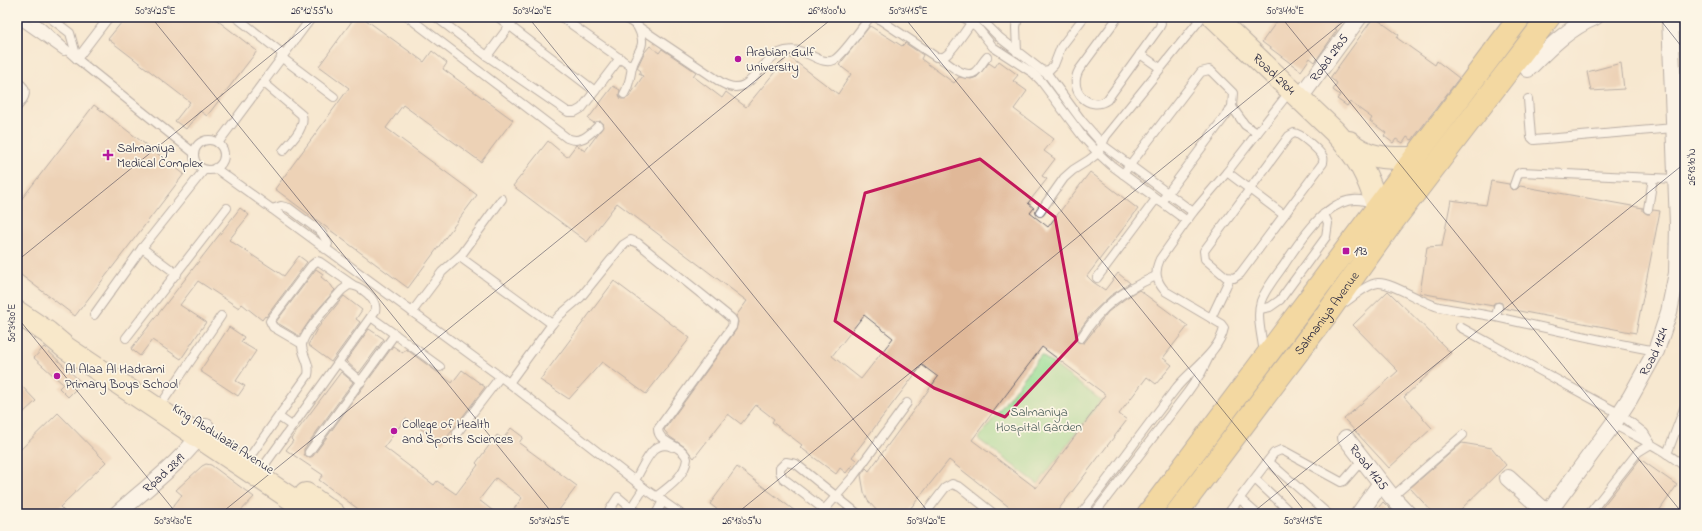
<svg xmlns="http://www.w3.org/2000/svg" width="1702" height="531" font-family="'Indie Flower',sans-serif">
<rect width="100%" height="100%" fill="#fcf5e5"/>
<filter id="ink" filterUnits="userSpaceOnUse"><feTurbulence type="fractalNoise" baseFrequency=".025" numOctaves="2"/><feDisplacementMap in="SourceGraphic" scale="8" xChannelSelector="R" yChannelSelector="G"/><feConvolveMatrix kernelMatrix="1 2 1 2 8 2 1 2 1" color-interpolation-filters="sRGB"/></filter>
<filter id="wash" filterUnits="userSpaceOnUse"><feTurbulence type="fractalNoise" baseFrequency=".012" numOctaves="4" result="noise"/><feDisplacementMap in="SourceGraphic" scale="16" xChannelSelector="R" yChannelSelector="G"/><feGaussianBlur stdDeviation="0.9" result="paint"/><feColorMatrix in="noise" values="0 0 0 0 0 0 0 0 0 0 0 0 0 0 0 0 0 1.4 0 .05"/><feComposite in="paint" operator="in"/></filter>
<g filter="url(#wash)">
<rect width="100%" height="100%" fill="#f7e8d0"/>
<!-- green -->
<path fill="#9add94" stroke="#5e8068" d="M1041 355 1101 400 1038 484 978 439Z"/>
<g id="blocks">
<!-- building -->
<g fill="#e0b898" fill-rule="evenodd">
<path d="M126 17H213L257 51 207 116 200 111 186 129 175 121 190 102 108 39Z"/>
<path d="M355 17H362L424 62 432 51 447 63 443 69 513 120 481 162 403 105 386 128 477 195 408 288 275 189 349 88 319 66Z"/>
<path d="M1280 17H1344L1335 29 1337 30 1315 62 1310 58 1301 71 1262 42Z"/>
<path d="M1374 17 1399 35 1397 38 1435 65 1437 61 1459 78 1412 140 1407 137 1403 143 1396 139 1393 143 1384 136 1386 133 1370 121 1372 118 1350 102 1347 106 1337 99 1340 95 1333 90 1337 83 1330 78Z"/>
<path d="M870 26 902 46 905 43 923 55 921 59 954 83 959 77 971 79 977 77 989 63 995 67 999 61 1018 75 1013 81 1027 91 1014 109 1054 139 1044 151 1055 159 1042 176 1047 179 1028 203 1034 208 1030 213 1048 227 1090 172 1138 209 1087 276 1093 282 1105 290 1118 273 1130 283 1110 296 1092 313 1076 335V340L1078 342 1084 343 1108 312 1126 298 1139 290 1188 326 1163 358 1172 365 1156 384 1147 377 1119 414 1127 420 1055 514H1018L949 460 906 514H880L868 501 864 492 861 475 866 468 869 471 938 377 922 365 852 457 856 460 846 473 840 468 836 474 800 447 802 445 772 422 774 419 756 405 741 424 728 414 694 458 685 447 670 437 664 430 736 330 738 322 736 316 747 301 617 203 587 242 513 186 548 141 567 157 576 145 585 151 603 127 602 122 600 121 594 123 588 119 613 86 620 90 619 95 621 99H625L629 97 643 76 639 74 641 71 637 68 644 53 650 46 659 53 662 49 693 70 696 72 693 76 722 98 726 92 746 107 788 56 838 94 851 74 839 65ZM864 315 893 338 861 379 832 356ZM1042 347 1106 395 1036 488 972 440Z"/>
<path d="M1621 63 1624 89 1591 91 1587 72Z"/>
<path d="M94 105 184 174 75 316 17 272V205Z"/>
<path d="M1491 181 1509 184 1510 188 1512 190 1517 189 1520 186 1643 208V211L1647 214H1650L1653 210 1660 211 1636 333 1503 308 1502 303 1499 302 1494 303 1493 306 1420 293 1427 247 1442 246 1451 200 1486 205Z"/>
<path d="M240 208 249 215 229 240 284 276 299 256 307 262 266 317 265 316 262 320 242 304 239 308 198 281 180 305 206 322 181 359 152 340 140 356 131 349Z"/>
<path d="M316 269 323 274 321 277 332 286V287L335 290 314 314 299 336 276 322Z"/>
<path d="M614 281 690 338 646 394 602 362 569 399 540 380Z"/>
<path d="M1388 291 1451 353 1404 397 1432 428 1389 468 1344 419 1398 371 1353 325Z"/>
<path d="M344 296 362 310 356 319 360 322 331 362 308 345 317 329Z"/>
<path d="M229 327 244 337 241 342 256 351 236 381 245 386 238 396 200 371Z"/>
<path d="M369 329 384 339 359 373 346 361Z"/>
<path d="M393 346 403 353 406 349 452 383 462 370 485 387 442 444 406 418 384 447 434 485 437 481 456 494 478 465 476 463 497 435 503 439 511 428 523 437 519 443 577 486 556 514H510L522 498 496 478 479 500 497 514H365L319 480 323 475 286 450 293 441 291 439 341 372 353 382 304 449V454L306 457H311L313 456Z"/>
<path d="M44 347 82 383 68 397 59 388 63 384 34 358Z"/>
<path d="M17 381 36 401 24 412 17 405Z"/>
<path d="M58 413 106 462 60 507 67 514H17V453Z"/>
<path d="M1462 443 1492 448 1506 465 1456 514H1434L1410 488Z"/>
<path d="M1640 459 1677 485 1657 514H1597Z"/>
<path d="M206 464 211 465 254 497 238 514H167L182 495 176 490 202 466Z"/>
<path d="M737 467 799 514H723L710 504Z"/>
<path d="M1383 502 1395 514H1373Z"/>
</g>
</g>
</g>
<g filter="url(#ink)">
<use href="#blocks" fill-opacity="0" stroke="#6d676f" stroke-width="1"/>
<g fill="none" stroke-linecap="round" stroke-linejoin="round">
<!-- lane casing -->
<g stroke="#6d676f" stroke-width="10">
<g id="lane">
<path d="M30 17 77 59 194 153"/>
<path d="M49 17 70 33 77 58"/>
<path d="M236 17 283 54"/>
<path d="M408 17 567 138C581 144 589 135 598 126"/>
<path d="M436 17 487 56 568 112H575L582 108 620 58"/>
<path d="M498 17 595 91"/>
<path d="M561 17 632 67"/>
<path d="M624 17 722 83C751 99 757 63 779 53 804 42 818 67 834 60 843 55 863 26 870 17"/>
<path d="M876 17 936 57C939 57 942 58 945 56 952 52 968 27 973 20"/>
<path d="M963 17 977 27 993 47 1033 73 1041 81 1083 137 1098 153 1111 165 1187 221"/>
<path d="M979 17 1000 38 1049 76 1082 121 1104 146 1193 212"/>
<path d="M1007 17H1018"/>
<path d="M1118 17 1079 70C1067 91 1090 112 1107 100L1159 28 1161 24 1160 17"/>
<path d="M17 18 64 51"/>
<path d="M1017 52 1016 27 1018 17"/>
<path d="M1140 54 1160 68"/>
<path d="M487 56 516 17"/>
<path d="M281 57 334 97"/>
<path d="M939 57C948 63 965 80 975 72 980 68 983 61 987 57"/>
<path d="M77 59 109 17"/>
<path d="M1042 71 1049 70 1054 65 1061 47 1084 17"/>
<path d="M17 82C30 89 25 98 17 107"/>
<path d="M263 82 302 115C306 128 291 141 283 151"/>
<path d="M624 94C630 84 630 77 632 67 637 50 648 47 638 28"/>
<path d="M1528 99 1531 137 1534 140 1674 128"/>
<path d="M1232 107 1245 125 1257 133"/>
<path d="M1294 133C1300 133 1320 151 1323 157 1324 159 1323 160 1323 163L1240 274 1234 278 1226 277 1205 259 1204 251 1289 136Z"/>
<circle cx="209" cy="155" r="15"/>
<path d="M218 143 312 17"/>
<path d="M215 168 272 209 509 383 644 488 681 514"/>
<path d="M1227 172 1284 215"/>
<path d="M1123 174 1201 72 1209 70 1212 72 1233 93 1232 107 1161 202"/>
<path d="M1514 185 1518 174 1521 172 1676 179"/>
<path d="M272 209 281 206 289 208 321 232 326 240 328 244 325 249"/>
<path d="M1648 209 1653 178"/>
<path d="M1040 212 1064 178 1073 170 1089 160 1098 153 1106 136 1202 17"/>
<path d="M142 248 177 274"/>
<path d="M460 257 552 324"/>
<path d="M1097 278 1156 199"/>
<path d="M1344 303C1354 297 1366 284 1378 283 1392 282 1422 303 1439 307 1458 311 1477 313 1496 317 1549 329 1602 341 1656 351"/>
<path d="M1260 309 1270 307 1280 300 1326 237 1328 223 1324 214"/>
<path d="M412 312 442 272 462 254 502 199"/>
<path d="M94 315 142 248 204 170"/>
<path d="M371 317 440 367"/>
<path d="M1496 317 1498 307"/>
<path d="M1211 318 1230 278"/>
<path d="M1460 327 1620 414 1644 433 1651 444"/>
<path d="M126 338 227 208"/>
<path d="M1081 338C1101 306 1122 291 1156 276"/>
<path d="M302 344 273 327 270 321 312 265 317 261 320 262 353 285"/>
<path d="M1264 353C1262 337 1256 316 1261 301 1266 288 1276 276 1284 265 1302 238 1335 183 1374 205"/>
<path d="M339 363 361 382"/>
<path d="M509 383 552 324 560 315 580 298 623 245 631 240 638 243 731 318 733 321 732 327 658 429C658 444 684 445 687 459 685 476 669 487 657 496"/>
<path d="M164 400 221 316"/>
<path d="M279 417 292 426"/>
<path d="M1613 424C1638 438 1664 449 1685 467"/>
<path d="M457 433 500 377"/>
<path d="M309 452 395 334"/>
<path d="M1667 454 1685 406"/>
<path d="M1268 461 1328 514"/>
<path d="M244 465 308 375C311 363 302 356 302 345 302 334 333 300 342 290L349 285C360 285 378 299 375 311L258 474"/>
<path d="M1255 479 1292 514"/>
<path d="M635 480C644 466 652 438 672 447"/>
<path d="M1392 497 1463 435"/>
<path d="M1240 499 1257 514"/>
<path d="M825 509 852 478 907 403"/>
<path d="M607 514 618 497 631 508"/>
<path d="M640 514 631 508 644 488"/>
<path d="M656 514 663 501"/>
<path d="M830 514 783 478 780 472V468L786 462 796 464 858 514"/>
<path d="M925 514 945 488 952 484 960 487 994 514"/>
<path d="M1081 514C1114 472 1144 429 1177 387 1192 369 1219 352 1224 328L1221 324 1165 291C1156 281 1154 272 1160 259L1193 212 1227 172 1290 91"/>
<path d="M1094 514 1187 393 1201 373 1210 355"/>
<path d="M1229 514 1230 511 1274 453 1281 450 1286 452 1341 482 1344 481 1363 459"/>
<path d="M1589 514 1638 452 1651 444"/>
<path d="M1682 514 1685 510"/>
</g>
</g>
<!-- street casing -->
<g stroke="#6d676f" stroke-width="18">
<g id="street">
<path d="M1528 69C1548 49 1568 28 1595 17"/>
<path id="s1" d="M1299 99 1359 17"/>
<path id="s2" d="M1346 438 1392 497 1408 514"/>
<path d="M1508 478 1547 513"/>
<path id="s3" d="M117 514C147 487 183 461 206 427"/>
<path d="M1359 514 1381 483"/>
<path id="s4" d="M1547 514 1613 424 1630 398 1656 351 1669 312 1677 273 1678 225 1670 17"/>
</g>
</g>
<!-- secondary casing -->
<g stroke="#6d676f" stroke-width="24">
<g id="secondary">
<path id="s5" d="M1214 17 1334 131C1359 158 1367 173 1378 208"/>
<path d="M1349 142C1368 160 1391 158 1415 158"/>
<path d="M17 312 47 332 66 348 314 514"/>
<path d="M306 494 334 514"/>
</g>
</g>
<!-- primary casing -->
<g stroke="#6d676f" stroke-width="24">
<g id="primary">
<path d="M1148 514 1520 17"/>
<path id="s6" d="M1176 514 1326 315 1391 224 1549 17"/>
</g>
</g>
<!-- lane -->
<use href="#lane" stroke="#fff" stroke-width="8"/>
<!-- street -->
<use href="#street" stroke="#fff" stroke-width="16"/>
<!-- secondary -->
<use href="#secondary" stroke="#f8e8c3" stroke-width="22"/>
<!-- primary -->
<use href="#primary" stroke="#edc569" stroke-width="22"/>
</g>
</g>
<!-- marked area -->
<path d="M0 0H1702V531H0ZM980 159 1055 217 1077 340 1005 417 934 388 835 321 865 193Z" fill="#f7e8d0" fill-opacity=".55" fill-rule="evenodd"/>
<path fill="none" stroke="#c2185b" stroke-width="3" stroke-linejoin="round" d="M980 159 1055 217 1077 340 1005 417 934 388 835 321 865 193Z"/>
<!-- ticks -->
<path fill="none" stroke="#22223b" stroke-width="1" stroke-opacity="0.45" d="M151 17 553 514M528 17 930 514M904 17 1307 514M1281 17 1683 514M1658 17 1685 51M17 261 318 17M17 317 177 514M220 514 834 17M736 514 1349 17M1251 514 1685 163"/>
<!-- markers -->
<g fill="#b5179e" stroke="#fcf5e5" stroke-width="1.5">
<circle cx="738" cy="59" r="4"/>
<path d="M106 149h4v4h4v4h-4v4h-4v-4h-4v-4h4z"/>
<rect x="1342" y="247" width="8" height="8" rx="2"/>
<circle cx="57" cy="376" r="4"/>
<circle cx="394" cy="431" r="4"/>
</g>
<g text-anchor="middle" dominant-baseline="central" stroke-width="3.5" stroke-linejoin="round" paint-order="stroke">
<!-- poi labels -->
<g font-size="13" fill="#22223b" stroke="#fcf5e5" text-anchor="start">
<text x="746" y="52">Arabian Gulf<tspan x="746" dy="15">University</tspan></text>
<text x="117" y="148">Salmaniya<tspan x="117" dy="15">Medical Complex</tspan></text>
<text x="1354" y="251">193</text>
<text x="65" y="369">Al Alaa Al Hadrami<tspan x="65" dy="15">Primary Boys School</tspan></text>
<text x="402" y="424">College of Health<tspan x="402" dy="15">and Sports Sciences</tspan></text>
</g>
<!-- street labels -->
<g font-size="13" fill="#22223b" stroke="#fcf5e5">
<text stroke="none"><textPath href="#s1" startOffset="51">Road 2905</textPath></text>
<text stroke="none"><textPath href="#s5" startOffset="83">Road 2904</textPath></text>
<text stroke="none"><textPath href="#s6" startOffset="251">Salmaniya Avenue</textPath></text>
<text stroke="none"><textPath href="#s4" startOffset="195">Road 1124</textPath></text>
<text transform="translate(223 439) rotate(33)">King Abdulaziz Avenue</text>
<text stroke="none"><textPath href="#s2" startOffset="37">Road 1125</textPath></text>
<text stroke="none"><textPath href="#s3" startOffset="62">Road 2819</textPath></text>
</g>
<!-- park labels -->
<g font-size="13" fill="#465a56" stroke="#fcf5e5">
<text x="1039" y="412">Salmaniya<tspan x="1039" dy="15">Hospital Garden</tspan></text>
</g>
</g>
<!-- margin -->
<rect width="1702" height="531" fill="none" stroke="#fcf5e5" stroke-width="44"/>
<rect x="22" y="22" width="1658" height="487" fill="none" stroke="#22223b" stroke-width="1.5"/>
<g font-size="10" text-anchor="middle" fill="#22223b">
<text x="155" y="14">50°34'25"E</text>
<text x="312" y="14">26°12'55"N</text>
<text x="532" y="14">50°34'20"E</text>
<text x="827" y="14">26°13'00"N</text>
<text x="908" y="14">50°34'15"E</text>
<text x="1285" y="14">50°34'10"E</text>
<text transform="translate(1691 167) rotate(-90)" y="4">26°13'10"N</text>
<text transform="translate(11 323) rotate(-90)" y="4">50°34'30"E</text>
<text x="173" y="524">50°34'30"E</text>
<text x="549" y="524">50°34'25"E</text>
<text x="742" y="524">26°13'05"N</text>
<text x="926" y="524">50°34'20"E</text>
<text x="1303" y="524">50°34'15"E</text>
</g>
</svg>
